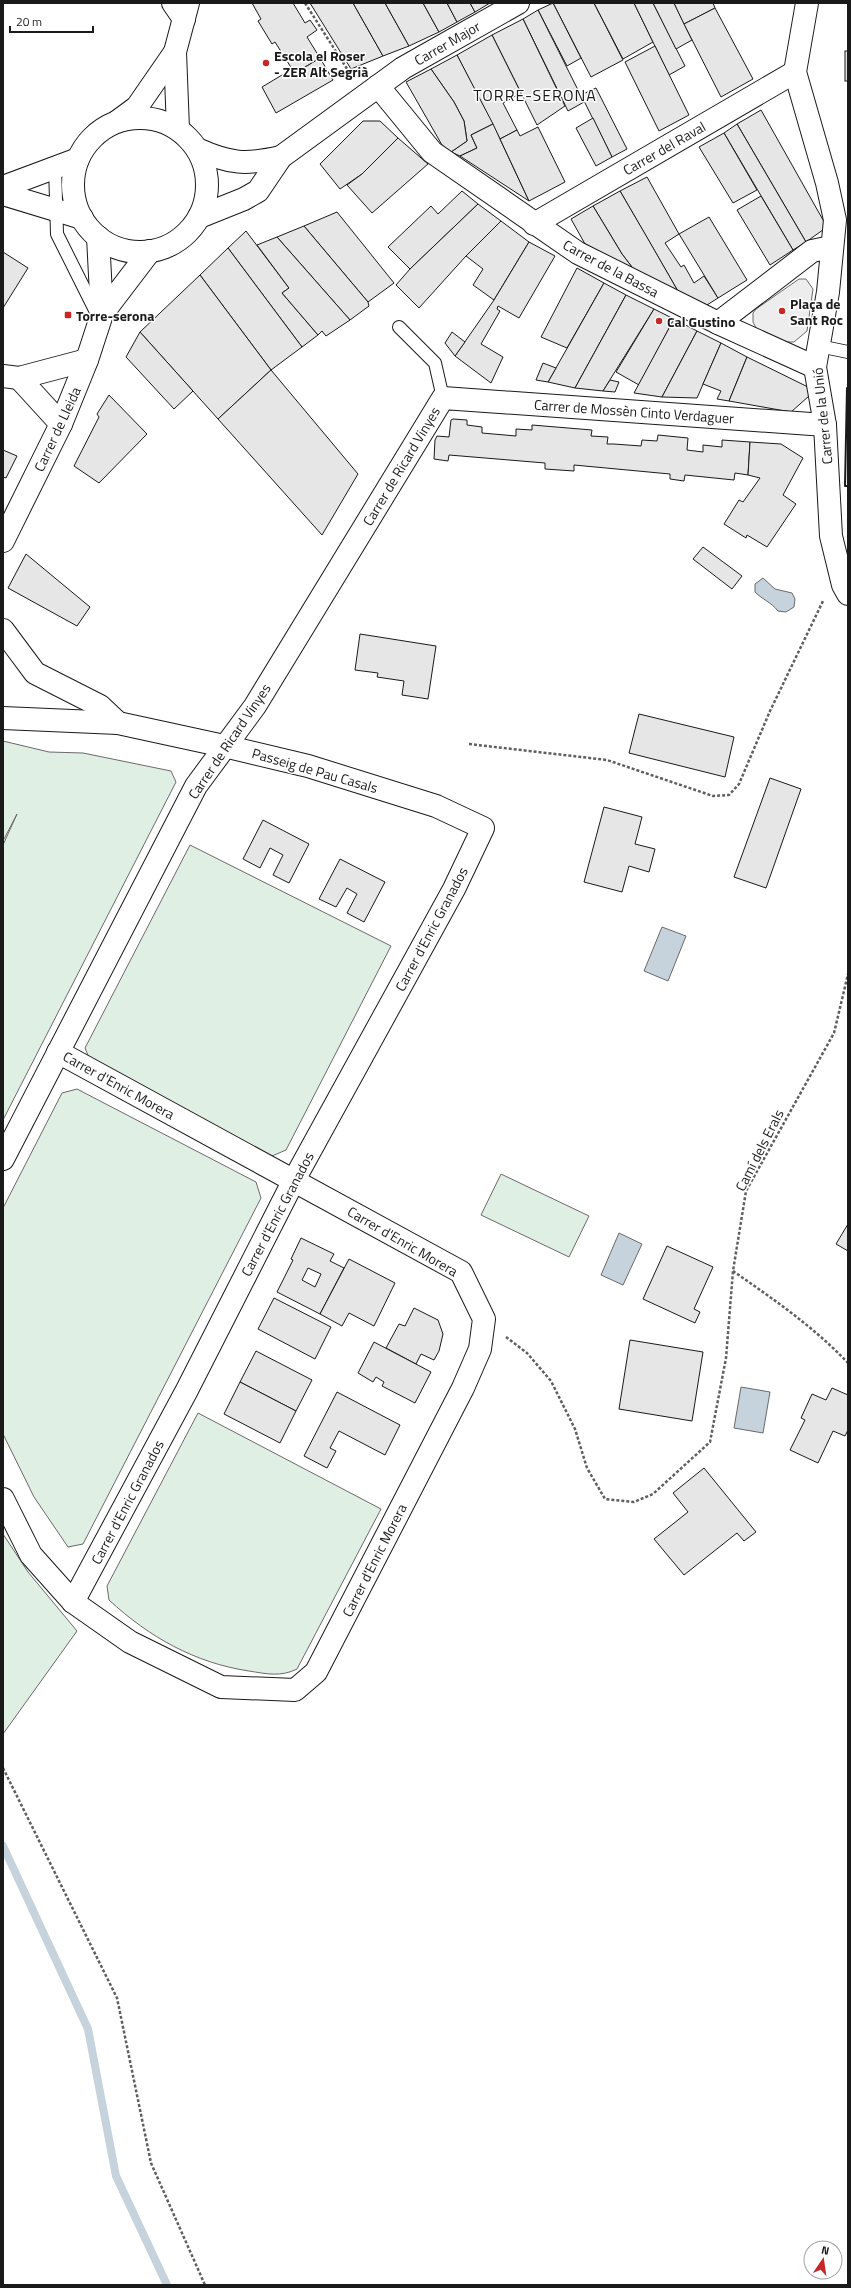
<svg xmlns="http://www.w3.org/2000/svg" width="851" height="2288" font-family="'Titillium Web',sans-serif">
<rect width="100%" height="100%" fill="#fff"/>
<!-- green -->
<g fill="#e0efe3" stroke="#6a6a6a">
<path d="M3 741 49 752 83 753 171 771 176 782 3 1120V845L17 814 3 841Z"/>
<path d="M190 845 391 946 286 1150 272 1156 90 1060 85 1048Z"/>
<path d="M77 1089 256 1182 261 1198 83 1544 68 1547 34 1497 3 1434V1208L62 1093Z"/>
<path d="M501 1174 589 1216 569 1257 481 1215Z"/>
<path d="M198 1413 381 1509 297 1669C281 1677 267 1674 249 1671 195 1663 149 1637 109 1600L107 1586Z"/>
<path d="M3 1534 28 1572 77 1631 3 1734Z"/>
</g>
<!-- parking -->
<path fill="#ededed" stroke="#6a6a6a" d="M799 279H806L813 289 807 331 794 342H786L756 328 753 322V313L756 309Z"/>
<!-- water -->
<g fill="#c6d2dc" stroke="#6a6a6a">
<path d="M763 578 775 589 792 593 795 599 794 607 786 612 778 611C771 602 763 600 755 592V584Z"/>
<path d="M662 927 686 936 668 981 644 971Z"/>
<path d="M619 1233 642 1244 623 1285 601 1275Z"/>
<path d="M741 1387 770 1392 763 1433 734 1428Z"/>
</g>
<g fill="none" stroke-linecap="round" stroke-linejoin="round">
<!-- stream -->
<path stroke="#c6d2dc" stroke-width="8" d="M3 1846 88 2029 116 2176 167 2285"/>
</g>
<!-- building -->
<g fill="#e6e6e6" stroke="#1a1a1a" fill-rule="evenodd">
<path d="M252 3H293L305 23 310 20 317 30 307 37 320 58 297 72 295 68 292 69 275 42 272 44 258 21 261 19Z"/>
<path d="M310 3H353L383 56 351 69Z"/>
<path d="M353 3H385L409 46 383 56Z"/>
<path d="M385 3H423L439 32 409 46Z"/>
<path d="M423 3H447L457 22 439 32Z"/>
<path d="M447 3H470L475 12 457 22Z"/>
<path d="M470 3H490L475 12Z"/>
<path d="M553 3H594L623 60 591 77Z"/>
<path d="M553 3 581 58 567 66 538 10Z"/>
<path d="M594 3H634L653 42 623 59Z"/>
<path d="M634 3H653L685 66 669 75Z"/>
<path d="M653 3H674L692 40 676 49Z"/>
<path d="M674 3H713L715 8 684 24Z"/>
<path d="M715 8 753 79 721 97 684 24Z"/>
<path d="M538 10 584 102 568 111 523 19Z"/>
<path d="M523 19 565 106 537 125 492 35Z"/>
<path d="M492 35 521 93 503 103 517 130 500 139 457 55Z"/>
<path d="M655 46 689 115 659 131 625 62Z"/>
<rect x="845" y="51" width="3" height="30"/>
<path d="M457 55 493 124 471 135 477 148 460 156 451 152 467 141 464 121 454 102 431 69Z"/>
<path d="M320 58 333 80 276 113 262 87 292 69 295 68 297 72Z"/>
<path d="M431 69 454 102 464 121 467 141 451 152 442 145 406 82Z"/>
<path d="M596 88 627 149 612 157 581 95Z"/>
<path d="M761 110 827 227 806 242 737 124Z"/>
<path d="M593 118 612 157 596 166 576 128Z"/>
<path d="M363 121H380L398 138 362 174 340 189 320 164Z"/>
<path d="M493 124 500 139 529 201 460 156 477 148 471 135Z"/>
<path d="M737 124 806 242 793 250 724 133Z"/>
<path d="M538 127 565 182 529 201 500 139 517 130 520 136Z"/>
<path d="M724 133 757 190 733 203 699 147Z"/>
<path d="M398 138 428 164 372 213 347 185 362 174Z"/>
<path d="M647 177 679 234 665 243 681 267 684 265 694 283 704 276 718 298 707 305 679 293 620 191Z"/>
<path d="M462 191 478 204 410 269 388 247 431 206 438 214Z"/>
<path d="M620 191 648 239 679 293 635 271 622 254 593 206Z"/>
<path d="M761 196 793 250 770 265 737 210Z"/>
<path d="M478 204 501 221 466 256 419 308 396 285 410 269Z"/>
<path d="M593 206 622 254 635 271 585 244 571 219Z"/>
<path d="M337 212 394 283 368 302 304 226Z"/>
<path d="M709 217 747 280 718 298 679 234Z"/>
<path d="M501 221 529 242 494 300 473 285 483 269 466 256Z"/>
<path d="M304 226 368 302 369 306 350 320 277 237Z"/>
<path d="M246 231 289 288 282 293 318 335 302 347 228 248Z"/>
<path d="M277 237 350 320 326 336 322 331 318 335 282 293 289 288 257 245Z"/>
<path d="M529 242 555 256 519 318 498 306 497 309 500 311 481 344 503 357 491 383 455 356 494 300Z"/>
<path d="M228 248 302 347 271 370 200 275Z"/>
<path d="M3 252 28 268 3 308Z"/>
<path d="M577 268 604 283 567 348 541 337Z"/>
<path d="M200 275 271 370 218 419 140 332Z"/>
<path d="M604 283 626 295 575 388 548 382Z"/>
<path d="M626 295 654 309 603 391 575 388Z"/>
<path d="M654 309 674 319 639 385 616 372Z"/>
<path d="M674 319 697 331 662 397 634 393Z"/>
<path d="M697 331 721 343 697 398 662 397Z"/>
<path d="M140 332 193 391 174 409 126 357Z"/>
<path d="M452 332 465 342 455 356 445 343Z"/>
<path d="M721 343 747 357 729 401 717 399 721 391 703 384Z"/>
<path d="M747 357 808 387 809 396 791 412 729 401Z"/>
<path d="M543 363 556 368 548 382 536 380Z"/>
<path d="M271 370 358 474 322 535 218 419Z"/>
<path d="M610 380 619 382 615 392 603 391Z"/>
<path d="M109 395 147 434 99 483 74 466 99 417 97 414Z"/>
<path d="M453 419 467 420V425L482 427V433L516 436V429L532 430V425L592 430 591 436 608 437 607 444H614L641 446 642 440 657 441 658 435 688 438 687 450 703 452V445L722 447V440L750 442 748 475 735 473 734 480 685 475 684 481 670 479V474L574 465V471L545 469V463L449 455 448 461 434 459 435 440 437 436 449 437 451 420Z"/>
<path d="M750 442 781 444 803 458 783 495 796 504 767 547 747 535 746 538 724 524 739 500 743 502 760 478 748 475Z"/>
<path d="M3 450 17 456 6 478 3 477Z"/>
<path d="M703 547 742 576 732 589 693 559Z"/>
<path d="M26 554 90 607 77 626 8 588Z"/>
<path d="M360 634 436 646 428 699 402 695 404 681 377 677 378 673 355 670Z"/>
<path d="M639 714 734 737 725 777 629 753Z"/>
<path d="M770 778 801 789 766 888 734 877Z"/>
<path d="M604 807 642 817 635 844 655 849 649 872 629 866 622 892 584 882Z"/>
<path d="M263 820 309 844 289 883 273 875 283 855 270 848 260 868 243 859Z"/>
<path d="M340 859 385 882 364 922 347 913 357 894 347 888 336 907 319 899Z"/>
<path d="M848 1224V1251L836 1244Z"/>
<path d="M301 1238 334 1254 330 1261 344 1268 320 1314 277 1292 293 1260 291 1259ZM308 1268 321 1274 315 1287 302 1280Z"/>
<path d="M667 1246 713 1267 694 1309 700 1312 695 1323 643 1299Z"/>
<path d="M349 1259 395 1283 374 1326 349 1313 342 1326 320 1314Z"/>
<path d="M274 1298 331 1327 315 1359 258 1329Z"/>
<path d="M414 1308 438 1320 443 1334 439 1351 434 1360 421 1354 416 1364 386 1348 399 1324 405 1326Z"/>
<path d="M630 1340 703 1352 692 1421 619 1409Z"/>
<path d="M374 1342 431 1372 415 1403 382 1386 384 1382 376 1377 373 1382 358 1373Z"/>
<path d="M256 1351 312 1380 296 1411 240 1382Z"/>
<path d="M240 1382 296 1411 280 1443 224 1414Z"/>
<path d="M832 1388 848 1395V1430L845 1436 833 1431 818 1463 790 1450 805 1420 801 1418 812 1394 826 1400Z"/>
<path d="M337 1392 400 1425 385 1455 339 1431 330 1448 336 1451 327 1468 304 1456Z"/>
<path d="M704 1468 756 1532 744 1541 737 1533 684 1575 654 1539 688 1512 673 1493Z"/>
</g>
<g fill="none" stroke-linecap="round" stroke-linejoin="round">
<!-- lane casing -->
<g stroke="#1a1a1a" stroke-width="14">
<g id="lane">
<path d="M55 167 57 234 97 314"/>
<path d="M399 327 435 363 443 398"/>
<path d="M819 346 848 352"/>
</g>
</g>
<!-- street casing -->
<g stroke="#1a1a1a" stroke-width="24">
<g id="street">
<path d="M173 3 184 19"/>
<path d="M807 3 795 72 827 183 835 220 828 292 815 367 825 425 831 536 843 585 848 594"/>
<path d="M378 86 432 152 578 253 718 323 815 367"/>
<path d="M197 149C230 164 246 165 281 157"/>
<path d="M3 187 78 159"/>
<path d="M3 194 82 218"/>
<path d="M199 217 244 199 258 191 281 157 403 68 518 3"/>
<path d="M534 224 795 72"/>
<path d="M718 323 812 251 831 247"/>
<path d="M3 376 19 378 87 360"/>
<path d="M19 378 61 424"/>
<path d="M3 630 35 673 100 706 118 723"/>
<path d="M3 718 118 723 224 746 308 766 436 806 483 828 454 889 294 1180 187 1390 73 1602"/>
<path d="M3 1159 196 786 255 706 443 398 825 425"/>
<path d="M3 1499 31 1555 73 1602 130 1642 221 1687 295 1690 316 1672 463 1388 480 1349 484 1319 461 1272 58 1052"/>
</g>
</g>
<!-- secondary casing -->
<g stroke="#1a1a1a" stroke-width="24">
<g id="secondary">
<circle cx="140" cy="185" r="67"/>
<path d="M118 121 137 107 175 52"/>
<path d="M178 129 175 52 188 3"/>
<path d="M98 237 102 314"/>
<path d="M3 541 61 424 87 360 102 314 150 251"/>
</g>
</g>
<!-- path -->
<g stroke="#5f5f5f" stroke-width="2.5" stroke-dasharray="3 2" stroke-linecap="butt">
<path d="M305 3 351 75"/>
<path d="M469 744 607 760 713 796 729 795 739 784 770 711 823 601"/>
<path d="M733 1271C773 1299 814 1327 848 1363"/>
<path d="M506 1337 527 1353 551 1381 575 1429 587 1468 605 1499 634 1502 653 1494 710 1442 726 1358 733 1271 746 1191 834 1033 848 974"/>
<path d="M3 1768 117 1998 151 2163 205 2285"/>
</g>
<!-- lane -->
<use href="#lane" stroke="#fff" stroke-width="12"/>
<!-- street -->
<use href="#street" stroke="#fff" stroke-width="22"/>
<!-- secondary -->
<use href="#secondary" stroke="#fff" stroke-width="22"/>
<!-- wall -->
<path stroke="#1a1a1a" stroke-width="2" d="M847 388 845 486H848"/>
</g>
<!-- markers -->
<g fill="#c62828" stroke="#fff" stroke-width="1.5">
<circle cx="266" cy="63" r="4"/>
<circle cx="782" cy="311" r="4"/>
<rect x="64" y="311" width="8" height="8" rx="2"/>
<circle cx="659" cy="321" r="4"/>
</g>
<g text-anchor="middle" dominant-baseline="central" stroke-width="3" stroke-linejoin="round" paint-order="stroke">
<!-- street labels -->
<g font-size="14" fill="#1a1a1a" stroke="#fff">
<text transform="translate(447 43) rotate(-30)">Carrer Major</text>
<text transform="translate(664 148) rotate(-30)">Carrer del Raval</text>
<text transform="translate(611 268) rotate(28)">Carrer de la Bassa</text>
<text transform="translate(634 411) rotate(4)">Carrer de Mossèn Cinto Verdaguer</text>
<text transform="translate(822 416) rotate(-96)">Carrer de la Unió</text>
<text transform="translate(57 429) rotate(-65)">Carrer de Lleida</text>
<text transform="translate(401 466) rotate(-59)">Carrer de Ricard Vinyes</text>
<text transform="translate(229 741) rotate(-56)">Carrer de Ricard Vinyes</text>
<text transform="translate(315 770) rotate(16)">Passeig de Pau Casals</text>
<text transform="translate(431 929) rotate(-62)">Carrer d'Enric Granados</text>
<text transform="translate(119 1085) rotate(29)">Carrer d'Enric Morera</text>
<text transform="translate(759 1150) rotate(-63)">Camí dels Erals</text>
<text transform="translate(277 1214) rotate(-62)">Carrer d'Enric Granados</text>
<text transform="translate(403 1241) rotate(30)">Carrer d'Enric Morera</text>
<text transform="translate(127 1502) rotate(-62)">Carrer d'Enric Granados</text>
<text transform="translate(374 1560) rotate(-63)">Carrer d'Enric Morera</text>
</g>
<!-- poi labels -->
<g font-size="14" font-weight="bold" fill="#1a1a1a" stroke="#fff" text-anchor="start">
<text x="274" y="55">Escola el Roser<tspan x="274" dy="16">- ZER Alt Segrià</tspan></text>
<text x="790" y="303">Plaça de<tspan x="790" dy="16">Sant Roc</tspan></text>
<text x="76" y="315">Torre-serona</text>
<text x="667" y="321">Cal Gustino</text>
</g>
<!-- quarter labels -->
<g font-size="16" letter-spacing="1" fill="#1a1a1a" stroke="#fff">
<text x="535" y="95">TORRE-SERONA</text>
</g>
</g>
<!-- border -->
<rect width="851" height="2288" fill="none" stroke="#1a1a1a" stroke-width="8"/>
<!-- north arrow -->
<g transform="translate(823 2260) rotate(13)"><circle r="19" fill="#ffffff" stroke="#a3a3a3"/>
<path d="M0-3L7 15L0 10L-7 15Z" fill="#c62828"/>
<text y="-6" font-size="11" font-weight="bold" text-anchor="middle" fill="#1a1a1a">N</text>
</g>
<!-- scale -->
<path d="M10 26v6h83v-6" fill="none" stroke="#1a1a1a" stroke-width="2"/>
<text x="16" y="26" font-size="12" fill="#1a1a1a" stroke="#ffffff" stroke-width="3" paint-order="stroke">20 m</text>
</svg>
